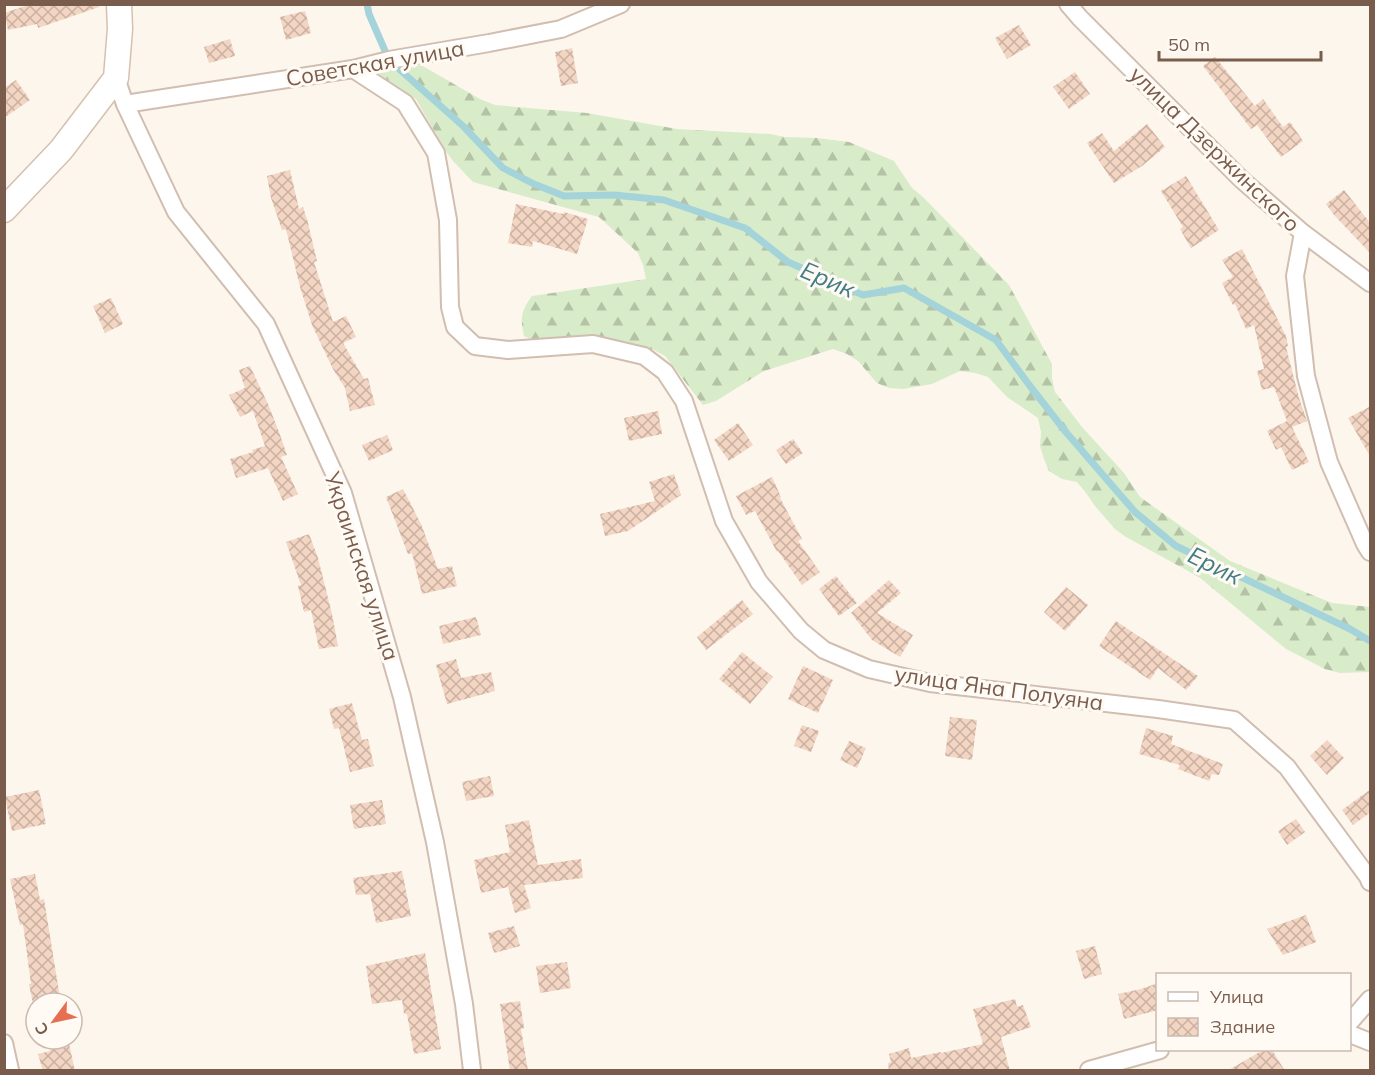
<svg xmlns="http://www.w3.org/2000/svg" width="1375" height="1075" font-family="Mulish,sans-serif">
<defs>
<pattern id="forest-firs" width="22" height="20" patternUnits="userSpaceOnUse" patternTransform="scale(1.5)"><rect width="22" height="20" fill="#d8ecc9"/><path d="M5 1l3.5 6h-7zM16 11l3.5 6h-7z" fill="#b4c2a5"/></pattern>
<pattern id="building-cross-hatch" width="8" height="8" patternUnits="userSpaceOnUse" patternTransform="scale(1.5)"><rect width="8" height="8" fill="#f3d5c3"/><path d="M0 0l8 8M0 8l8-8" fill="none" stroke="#cab0a1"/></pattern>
</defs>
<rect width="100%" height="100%" fill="#fdf6ec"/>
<!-- forest -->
<path fill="url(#forest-firs)" d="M421 65 480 99 495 105 587 113 677 129 770 134 785 137 817 138 849 142 894 161 912 188 923 197 1009 285 1052 364V378L1055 392 1082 427 1124 473 1140 497 1230 561 1332 603 1370 607V672L1340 673 1325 669 1286 649 1199 577 1126 537 1115 529 1095 506 1086 493 1077 482 1062 479 1049 471 1044 459 1040 446 1041 432 1038 418 1007 397 988 377 975 373 960 371 932 384 903 389 889 388 877 383 858 361 847 354 833 349 764 371 716 401 703 405 665 356 652 349 583 336 537 342 524 336C520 318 521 311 532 296L646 279 643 265 638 253 599 217 473 182 453 161 445 150 416 99 373 70Z"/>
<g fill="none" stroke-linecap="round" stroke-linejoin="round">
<!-- stream -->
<path stroke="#a5d3da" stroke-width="7" d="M367 4 369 14 389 60 463 126 503 168 534 184 564 196 614 195 664 200 745 228 788 262 863 295 904 288 996 340 1030 386 1065 431 1135 512 1176 546 1350 629 1370 641"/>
</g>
<!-- building -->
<g fill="url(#building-cross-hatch)">
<path d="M31 4H99V7L38 28 37 24 8 30 4 13Z"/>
<path d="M305 11 311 33 286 40 280 17Z"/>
<path d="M1019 25 1031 45 1007 59 995 38Z"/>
<path d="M230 39 235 56 209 63 204 47Z"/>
<path d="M572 48 578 83 561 86 555 52Z"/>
<path d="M1215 57 1255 106 1263 99 1283 127 1290 122 1303 141 1281 157 1257 125 1251 129 1203 66Z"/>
<path d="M1075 72 1090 94 1069 109 1053 87Z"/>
<path d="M16 80 30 100 4 118V88Z"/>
<path d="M1147 124 1165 147 1142 166 1114 183 1087 143 1102 133 1114 151Z"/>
<path d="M290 170 299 209 303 207 307 219 317 261 314 262 333 322 346 316 356 337 343 343 364 379 368 378 375 405 350 411 345 388 333 369 312 325 300 287 286 229 282 230 271 198 267 176Z"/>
<path d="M1186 176 1219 230 1191 248 1180 229 1183 227 1161 191Z"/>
<path d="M1344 190 1371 224V254L1334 215 1326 204Z"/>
<path d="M516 204 563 214 564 212 588 219 577 254 533 241 532 247 508 243Z"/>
<path d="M1242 249 1286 336 1288 346 1286 347 1299 398 1307 421 1292 427 1309 462 1292 470 1281 447 1276 450 1267 431 1287 421 1274 387 1262 390 1257 371 1264 369 1254 325 1246 329 1235 304 1233 305 1222 283 1233 277 1222 260Z"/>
<path d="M111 298 123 324 105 333 93 306Z"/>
<path d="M250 366 268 404 279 432 287 455 281 457 298 494 283 501 268 468 236 478 230 459 253 452 252 450 265 446 253 411 240 417 229 395 245 388 239 370Z"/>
<path d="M1371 406V458L1348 418Z"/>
<path d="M658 411 662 434 629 441 624 418Z"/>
<path d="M738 423 753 445 729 461 714 440Z"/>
<path d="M387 435 393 450 369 461 362 445Z"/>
<path d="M793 439 803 453 786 464 776 450Z"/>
<path d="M674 474 681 495 628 531 605 536 600 514 655 501 649 482Z"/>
<path d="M772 477 781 497 780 498 802 539 798 541 820 572 802 585 778 551 777 552 755 511 746 515 736 496Z"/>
<path d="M403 489 421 524 438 569 452 566 457 586 422 594 412 553 408 554 386 497Z"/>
<path d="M309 534 318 558 332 614 338 646 319 649 311 610 304 612 298 586 301 585 286 542Z"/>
<path d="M836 576 857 603 839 616 819 589Z"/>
<path d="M889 580 901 593 877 613 913 635 900 657 872 640 851 613Z"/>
<path d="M1066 587 1088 605 1065 631 1044 612Z"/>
<path d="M742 600 753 614 706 650 697 637Z"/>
<path d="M476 617 481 635 443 644 439 626Z"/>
<path d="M1116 621 1198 676 1186 690 1158 668 1150 680 1099 646Z"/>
<path d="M742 652 773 677 750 704 719 679Z"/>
<path d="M456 659 461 678 491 672 495 691 447 704 436 665Z"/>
<path d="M803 666 833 680 818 713 788 699Z"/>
<path d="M352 703 362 740 368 739 374 766 350 772 339 728 334 729 329 709Z"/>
<path d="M950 717 977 720 972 760 945 756Z"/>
<path d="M802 725 819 731 811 752 794 746Z"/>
<path d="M1146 728 1173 736 1171 744 1223 764 1219 775 1212 774 1209 781 1178 769 1180 765 1139 754Z"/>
<path d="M1327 740 1344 758 1327 775 1310 756Z"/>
<path d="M849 741 866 748 857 768 840 760Z"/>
<path d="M490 776 494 796 466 801 462 782Z"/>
<path d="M1371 789V812L1353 825 1342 810Z"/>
<path d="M39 790 46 824 12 831 5 797Z"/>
<path d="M382 800 386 824 354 829 350 805Z"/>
<path d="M1296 819 1305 832 1287 845 1278 831Z"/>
<path d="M529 820 538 865 581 859 583 878 524 885 531 908 515 913 508 887 481 893 474 860 510 852 505 825Z"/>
<path d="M402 871 411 916 376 923 370 894 356 895 353 878Z"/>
<path d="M35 874 40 900 44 899 60 998 33 1004 29 984H31L23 924 20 925 10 879Z"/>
<path d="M1306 915 1316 942 1283 955 1267 929Z"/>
<path d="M514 926 520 946 494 953 488 933Z"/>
<path d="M1095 946 1102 974 1084 979 1076 951Z"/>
<path d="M425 953 441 1049 414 1054 407 1014H404L402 1000 372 1004 366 966Z"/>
<path d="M567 962 571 988 540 993 536 966Z"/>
<path d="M1158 983V1010L1124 1019 1118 994 1141 989Z"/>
<path d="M1015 999 1017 1007 1023 1005 1031 1027 1001 1037 1010 1071H889L888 1063 891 1062 889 1054 909 1048 911 1058 941 1052V1053L983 1044 973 1009Z"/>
<path d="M520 1001 524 1028 521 1029 528 1071H510L500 1004Z"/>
<path d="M47 1039H68L75 1071H43L38 1054 50 1051Z"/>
<path d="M1263 1050H1272L1285 1071H1227Z"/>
</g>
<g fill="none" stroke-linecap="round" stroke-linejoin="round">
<!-- street casing -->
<g stroke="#d1beb0" stroke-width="20">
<g id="street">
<path d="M1068 4 1080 18 1242 180 1303 233 1370 283"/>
<path d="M353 69 405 103 436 153 448 220 450 307 455 327 475 346 508 350 593 344 644 356 665 372 684 401 724 521 759 582 801 631 824 650 869 669 930 683 1158 709 1234 720 1287 767 1368 877 1370 882"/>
<path d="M116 78 125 104 176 212 266 324 343 493 402 697 435 842 464 1004 472 1070"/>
<path d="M125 104 353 69 389 60 489 43 561 29 621 4"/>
<path d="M1303 233 1295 276 1306 376 1329 462 1365 544 1370 552"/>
<path d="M1350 1022 1370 999"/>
<path d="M1350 1034 1370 1042"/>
<path d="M4 1043 10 1070"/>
<path d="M1089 1070 1160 1050"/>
</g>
</g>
<!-- secondary casing -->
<g stroke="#d6c0b0" stroke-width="27">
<path id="secondary" d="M4 210 61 150 116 78 120 29 119 4"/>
</g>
<!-- street -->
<use href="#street" stroke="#fff" stroke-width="16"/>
<!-- secondary -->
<use href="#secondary" stroke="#fff" stroke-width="24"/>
</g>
<g text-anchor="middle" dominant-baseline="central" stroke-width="6" stroke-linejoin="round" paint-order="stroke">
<!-- street labels -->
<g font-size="22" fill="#7a5c4d" stroke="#fffaf3">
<text transform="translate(375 63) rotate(-10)">Советская улица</text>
<text transform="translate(1215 149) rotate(44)">улица Дзержинского</text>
<text transform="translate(362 566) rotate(72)">Украинская улица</text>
<text transform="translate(999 688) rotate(8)">улица Яна Полуяна</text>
</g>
<!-- water labels -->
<g font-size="24" font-style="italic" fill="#437c86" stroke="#fffaf3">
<text transform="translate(828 279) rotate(23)">Ерик</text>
<text transform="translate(1215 565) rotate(26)">Ерик</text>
</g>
</g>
<!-- border -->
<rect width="1375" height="1075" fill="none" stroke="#7a5c4d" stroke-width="12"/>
<!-- legend -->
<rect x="1156" y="973" width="195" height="78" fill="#fffaf3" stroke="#cabbb1" stroke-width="1.5"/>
<rect x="1168" y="992" width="30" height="9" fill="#ffffff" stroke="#cabbb1" stroke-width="1.5"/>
<text x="1210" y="1003" font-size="18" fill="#7a5c4d">Улица</text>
<rect x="1168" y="1018" width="30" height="18" fill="url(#building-cross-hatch)" stroke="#cabbb1" stroke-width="1.5"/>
<text x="1210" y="1033" font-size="18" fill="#7a5c4d">Здание</text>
<!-- north arrow -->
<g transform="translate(54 1021) rotate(237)"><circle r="28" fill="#fffaf3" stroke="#cabbb1" stroke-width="1.5"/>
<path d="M0-4.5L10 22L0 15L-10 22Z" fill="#e76f51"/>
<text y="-9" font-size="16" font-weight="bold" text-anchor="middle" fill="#7a5c4d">С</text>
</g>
<!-- scale -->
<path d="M1159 51v9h162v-9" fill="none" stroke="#7a5c4d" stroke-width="3"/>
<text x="1168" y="51" font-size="18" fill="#7a5c4d" stroke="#fffaf3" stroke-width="4.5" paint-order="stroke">50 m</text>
</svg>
